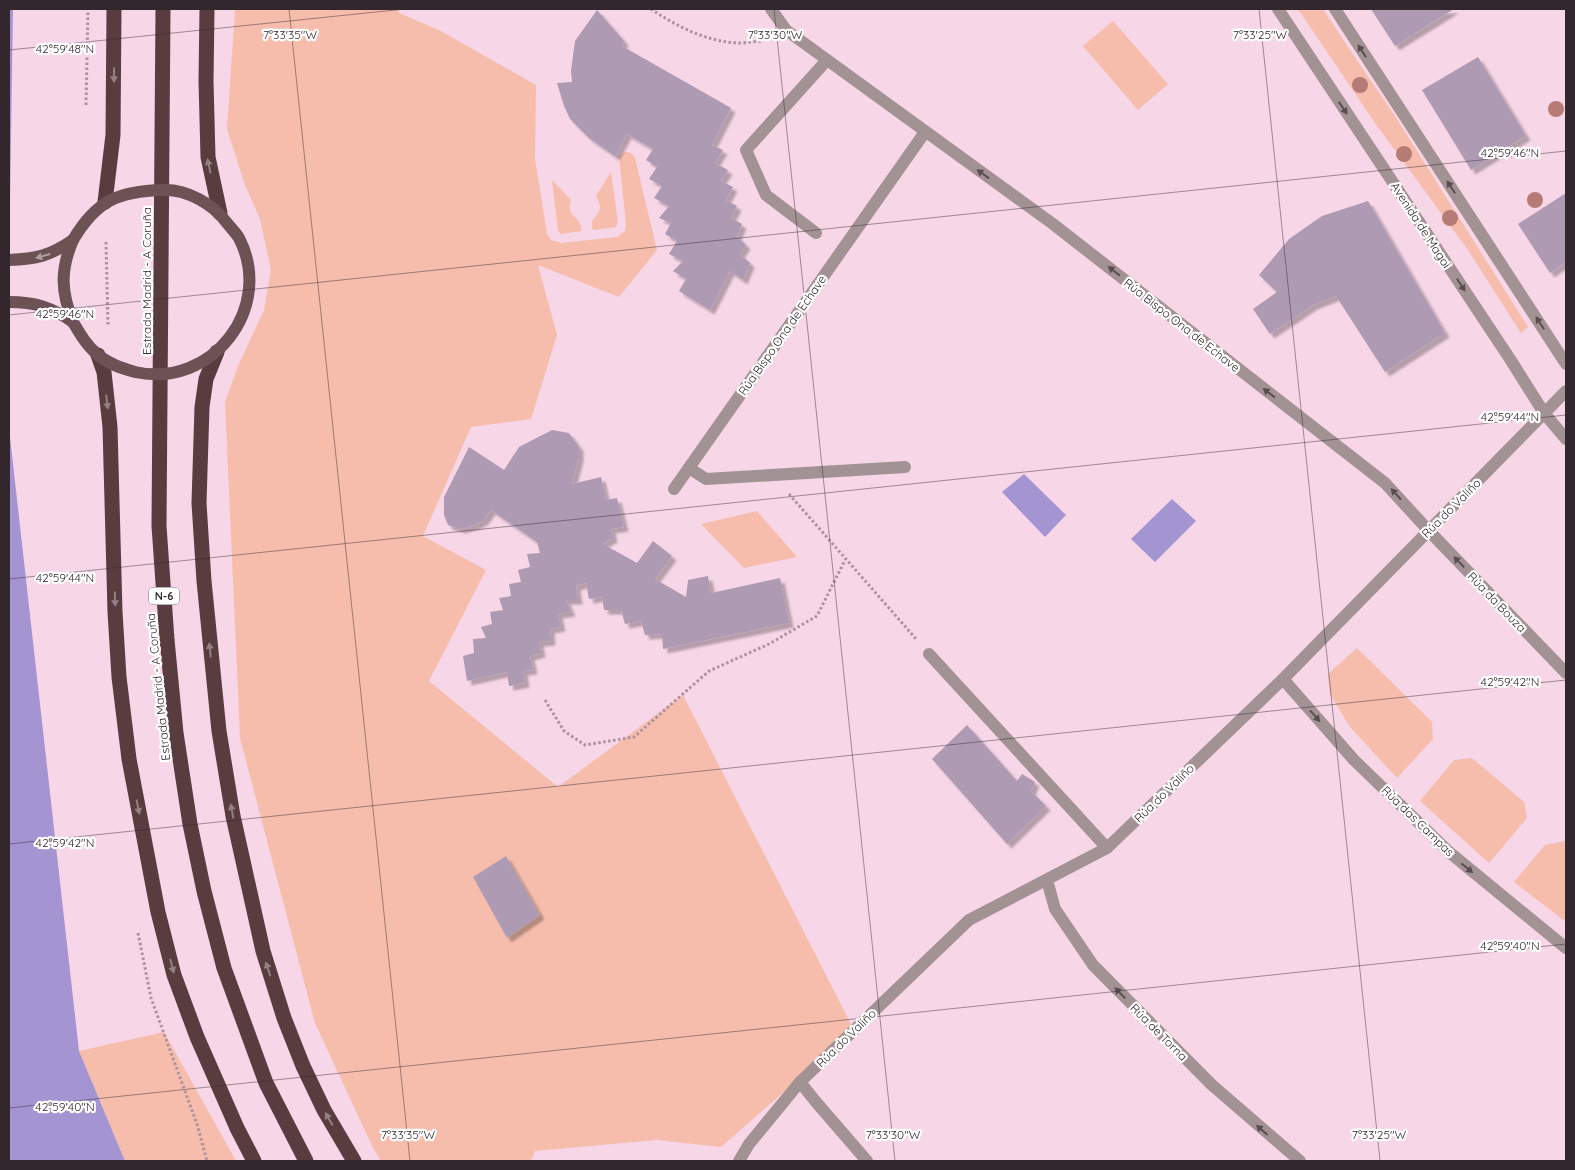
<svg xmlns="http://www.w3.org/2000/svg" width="1575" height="1170" font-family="Quicksand,sans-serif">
<defs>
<filter id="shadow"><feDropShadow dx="4.5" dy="4.5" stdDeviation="1" flood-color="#0004"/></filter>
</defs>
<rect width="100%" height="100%" fill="#f7d6e7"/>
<!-- green -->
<g fill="#f6bdad">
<path d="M235 9H398L399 13 439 30 536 85 535 159 547 234 551 240 561 243 617 237 625 231 626 225 619 156 625 152 631 153 635 158 657 250 619 297 538 265 557 335 531 419 471 427 423 536 486 570 429 681 558 787 683 695 854 1030 721 1147 657 1140 535 1151 531 1161H381L373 1148 315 1023 240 738 225 402 238 366 264 310 271 270 260 219 245 185 227 129Z"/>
<path d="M1298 9H1323L1354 56 1395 116 1528 327 1521 333 1468 250 1375 123Z"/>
<path d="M1113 21 1168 84 1138 110 1083 46Z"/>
<path d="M611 172 618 222 616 227 594 230 592 229V221C600 211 603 209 596 196Z"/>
<path d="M552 180 571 200C565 219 583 216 581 231L561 234 558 231Z"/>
<path d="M757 511 797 557 744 568 701 524Z"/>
<path d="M1357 648 1432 722 1433 739 1397 778 1350 727 1330 694 1328 674Z"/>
<path d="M1472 758 1524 802 1527 818 1489 863 1420 801 1454 760Z"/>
<path d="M1565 841 1566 842V922L1514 882 1545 845Z"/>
<path d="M164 1032 236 1161H125L79 1051Z"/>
</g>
<!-- water -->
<g fill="#a495d2">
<path d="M9 9H13L9 271Z"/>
<path d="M9 428 79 1051 125 1161H9Z"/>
<path d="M1024 474 1066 515 1045 537 1002 492Z"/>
<path d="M1172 499 1196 521 1155 562 1131 539Z"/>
</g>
<!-- building -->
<g fill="#af9ab3" filter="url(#shadow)">
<path d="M1371 9H1454L1395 46Z"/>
<path d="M597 10 624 41 622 46 731 108 712 145 723 150 715 163 728 170 721 181 733 187 726 200 737 206 731 218 742 224 737 236 746 245 740 254 750 263 743 280 730 271 710 310 679 291 686 279 673 271 683 261 669 254 677 241 665 234 671 223 659 218 669 206 654 198 662 186 649 179 657 167 646 160 653 149 627 134 615 156 589 138 570 119 564 106 557 83 572 82 571 71 575 41Z"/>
<path d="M1478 57 1526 136 1471 170 1422 90Z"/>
<path d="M1566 193V262L1550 273 1518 224Z"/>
<path d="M1368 201 1445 333 1385 372 1336 296 1313 305 1270 334 1253 309 1277 292 1259 275 1289 239 1322 216Z"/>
<path d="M552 430 569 433 579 447V457L572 484 601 477 606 500 617 498 624 527 611 529 613 538 603 544 637 563 653 541 672 556 655 579 686 597 688 580 708 576 711 593 780 578 789 623 663 649 662 634 645 635 641 621 625 624 621 610H604L602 597 589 599 586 583 576 586 578 600H566L571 612 558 614 561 627 550 629 551 641 539 642 541 653 530 656 533 670 523 671 525 683 509 686 507 672 467 681 463 656 474 653 473 639 486 638 481 627 492 624 490 612 503 610 499 598 511 596 509 584 521 582 518 570 530 567 527 554 540 553 537 542 491 510 484 520 475 525 461 529 448 525 444 515V497L469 447 504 470 519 447Z"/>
<path d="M967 725 1017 781 1022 774 1035 782 1031 791 1046 806 1007 844 932 759Z"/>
<path d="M506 856 540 915 507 938 473 877Z"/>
</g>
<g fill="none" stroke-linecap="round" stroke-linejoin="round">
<!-- path -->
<g stroke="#ab92a0" stroke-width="3" stroke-dasharray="2.5 2.5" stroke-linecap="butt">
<path d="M651 9C676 26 707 42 739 43 747 43 755 41 763 41"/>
<path d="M86 105 88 9"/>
<path d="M106 242 108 325"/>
<path d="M789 494 917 640"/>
<path d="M545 700 564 731 585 745 634 737 709 671 769 644 817 616 845 560"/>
<path d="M138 933 151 998 197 1124 207 1161"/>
</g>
<!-- minor -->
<g stroke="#a29294" stroke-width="12">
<path d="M771 9 786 30 1053 224 1385 483 1429 531 1566 673"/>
<path d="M1278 9 1510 359 1544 413 1566 439"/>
<path d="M1335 9 1566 364"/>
<path d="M816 233 766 195 746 150 827 60"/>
<path d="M689 468 706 479 905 467"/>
<path d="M674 489 925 132"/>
<path d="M929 654 1107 848"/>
<path d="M1283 679 1354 760 1449 852 1566 948"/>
<path d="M1047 880 1055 909 1093 965 1212 1085 1300 1161"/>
<path d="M800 1082 816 1102 867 1161"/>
<path d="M739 1161 749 1144 800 1082 969 920 1107 848 1283 679 1566 391"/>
</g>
<!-- major -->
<g stroke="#6d5255" stroke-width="12">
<path d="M9 260C36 259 50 256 73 240"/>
<path d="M9 302C35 302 51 307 73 322"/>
<path d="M73 322C61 292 60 270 73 240"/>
</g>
<!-- highway -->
<g stroke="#593c3f" stroke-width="15">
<path d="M163 9 159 526 167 640 176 733 190 824 204 891 224 968 266 1083 306 1161"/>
<path d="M207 9 206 81 208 157 220 213"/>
<path d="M105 202 113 135 114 9"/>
<path d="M217 352 206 379 202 407 199 503 204 581 219 731 233 816 263 951 284 1018 303 1066 324 1110 354 1161"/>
<path d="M98 355 104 372 110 427 115 612 119 677 129 759 158 912 174 975 197 1037 237 1128 254 1161"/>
</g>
<!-- major-bridge -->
<path stroke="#6d5255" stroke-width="12" d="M73 322C80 334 87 346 98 355 109 364 121 368 135 372 212 389 275 308 239 238 236 233 231 228 227 223 213 204 187 189 163 190 118 191 96 201 73 240"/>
</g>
<!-- trees -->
<g fill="#b77b76">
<circle cx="1360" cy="85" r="8"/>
<circle cx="1556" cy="109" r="8"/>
<circle cx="1404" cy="154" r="8"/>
<circle cx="1535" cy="200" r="8"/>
<circle cx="1450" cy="218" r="8"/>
</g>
<!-- one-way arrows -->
<defs><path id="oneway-solid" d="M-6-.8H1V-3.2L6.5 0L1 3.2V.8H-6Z" transform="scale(1.25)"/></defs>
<g fill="#5a4c52">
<use href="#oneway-solid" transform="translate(1362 51) rotate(-123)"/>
<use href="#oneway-solid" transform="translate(1343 108) rotate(56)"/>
<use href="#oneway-solid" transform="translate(983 174) rotate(-144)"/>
<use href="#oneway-solid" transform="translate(1451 187) rotate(-123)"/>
<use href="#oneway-solid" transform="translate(1114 271) rotate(-142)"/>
<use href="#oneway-solid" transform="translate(1461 285) rotate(57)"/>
<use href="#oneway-solid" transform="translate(1540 323) rotate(-123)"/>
<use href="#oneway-solid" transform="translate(1269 393) rotate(-142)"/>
<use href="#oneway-solid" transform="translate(1396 494) rotate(-132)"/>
<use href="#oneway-solid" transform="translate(1459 562) rotate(-134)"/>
<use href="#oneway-solid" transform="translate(1315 716) rotate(49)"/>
<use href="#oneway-solid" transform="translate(1467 868) rotate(40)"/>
<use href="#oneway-solid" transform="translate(1120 993) rotate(-134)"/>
<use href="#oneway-solid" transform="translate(1262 1130) rotate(-139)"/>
</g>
<g fill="#938082">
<use href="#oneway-solid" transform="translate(114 75) rotate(90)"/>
<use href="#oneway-solid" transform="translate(209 166) rotate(-102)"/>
<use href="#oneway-solid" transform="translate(107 402) rotate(83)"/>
<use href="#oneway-solid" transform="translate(115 599) rotate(89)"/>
<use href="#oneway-solid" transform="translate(210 650) rotate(-96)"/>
<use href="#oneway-solid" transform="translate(138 807) rotate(79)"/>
<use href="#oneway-solid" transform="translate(232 811) rotate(-100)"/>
<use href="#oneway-solid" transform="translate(172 966) rotate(76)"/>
<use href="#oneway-solid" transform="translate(268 969) rotate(-108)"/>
<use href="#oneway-solid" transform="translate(329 1119) rotate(-120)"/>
</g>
<use fill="#afa0a2" href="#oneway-solid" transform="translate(43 256) rotate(164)"/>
<!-- ticks -->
<path fill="none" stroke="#33272e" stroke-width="1" stroke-opacity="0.45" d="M289 9 410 1161M774 9 895 1161M1259 9 1380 1161M9 50 405 9M9 315 1566 151M9 579 1566 415M9 844 1566 680M9 1108 1566 944"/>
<g text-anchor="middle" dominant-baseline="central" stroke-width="4.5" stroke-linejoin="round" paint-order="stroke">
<!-- shield labels -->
<rect fill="#fff" stroke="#70686d" stroke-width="1" x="149" y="587.5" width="30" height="17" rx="4"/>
<g font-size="11" font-weight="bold" fill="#33272e">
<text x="164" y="596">N-6</text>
</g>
<!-- street labels -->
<g font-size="12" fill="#33272e" stroke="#fff">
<text transform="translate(1421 225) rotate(57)">Avenida de Magoi</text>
<text transform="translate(146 281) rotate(-90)">Estrada Madrid - A Coruña</text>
<text transform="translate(1182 325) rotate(38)">Rúa Bispo Ona de Echave</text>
<text transform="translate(782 335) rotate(-55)">Rúa Bispo Ona de Echave</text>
<text transform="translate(1451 508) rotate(-45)">Rúa do Valiño</text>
<text transform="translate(1497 602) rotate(46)">Rúa da Bouza</text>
<text transform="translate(158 687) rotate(-96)">Estrada Madrid - A Coruña</text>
<text transform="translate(1164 793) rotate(-44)">Rúa do Valiño</text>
<text transform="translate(1418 821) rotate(44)">Rúa das Campas</text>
<text transform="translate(1159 1032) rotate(45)">Rúa de Torna</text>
<text transform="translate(846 1038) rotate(-44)">Rúa do Valiño</text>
</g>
</g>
<g font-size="12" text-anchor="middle" fill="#33272e" stroke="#fff" stroke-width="4.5" stroke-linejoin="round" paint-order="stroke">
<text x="290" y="39">7°33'35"W</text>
<text x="775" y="39">7°33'30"W</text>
<text x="1260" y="39">7°33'25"W</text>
<text x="65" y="53">42°59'48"N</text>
<text x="1510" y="157">42°59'46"N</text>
<text x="65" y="318">42°59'46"N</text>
<text x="1510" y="421">42°59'44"N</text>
<text x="65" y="582">42°59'44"N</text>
<text x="1510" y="686">42°59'42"N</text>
<text x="65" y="847">42°59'42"N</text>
<text x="1510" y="950">42°59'40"N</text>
<text x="65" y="1111">42°59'40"N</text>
<text x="408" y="1139">7°33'35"W</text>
<text x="893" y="1139">7°33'30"W</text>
<text x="1379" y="1139">7°33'25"W</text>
</g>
<!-- border -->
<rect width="1575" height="1170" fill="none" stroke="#33272e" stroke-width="20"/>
</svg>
